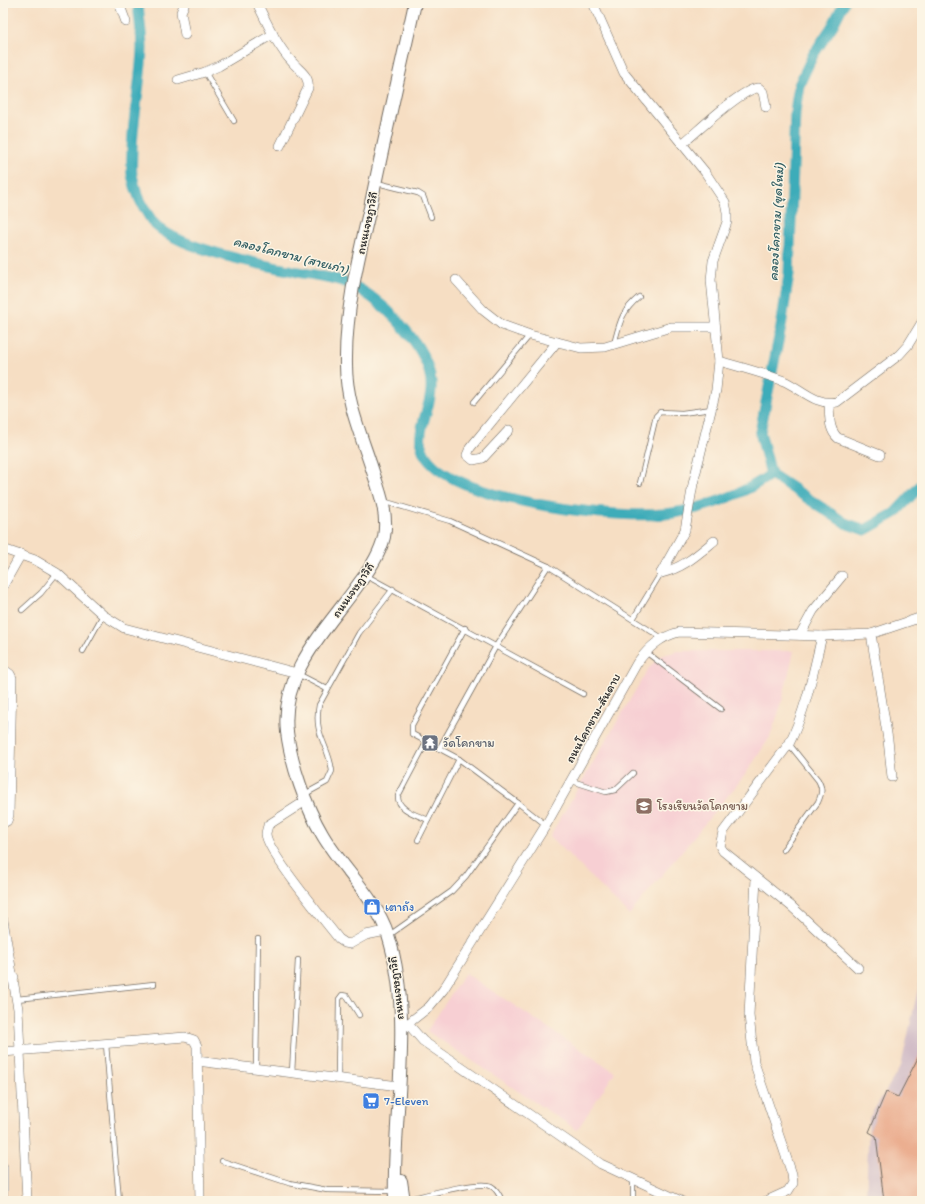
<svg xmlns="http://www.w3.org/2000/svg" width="925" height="1204" font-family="Itim,'Playpen Sans Thai',sans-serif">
<rect width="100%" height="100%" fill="#fcf5e5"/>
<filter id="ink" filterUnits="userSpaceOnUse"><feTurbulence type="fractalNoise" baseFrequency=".025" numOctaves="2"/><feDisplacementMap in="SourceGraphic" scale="8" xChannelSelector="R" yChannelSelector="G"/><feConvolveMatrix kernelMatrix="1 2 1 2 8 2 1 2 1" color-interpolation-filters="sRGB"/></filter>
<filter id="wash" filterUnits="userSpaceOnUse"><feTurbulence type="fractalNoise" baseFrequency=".012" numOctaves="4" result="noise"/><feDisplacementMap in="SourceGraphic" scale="16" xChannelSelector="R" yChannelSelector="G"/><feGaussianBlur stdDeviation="0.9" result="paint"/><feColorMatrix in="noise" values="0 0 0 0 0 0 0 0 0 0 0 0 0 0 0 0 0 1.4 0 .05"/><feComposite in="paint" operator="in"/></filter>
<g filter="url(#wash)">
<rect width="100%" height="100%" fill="#f6dec3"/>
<!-- built -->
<g fill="#f7cfd3">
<path d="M678 651H794L781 705 770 737 745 775 629 915 550 836 648 669 660 656Z"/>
<path d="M465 973 615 1072 577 1130 427 1031Z"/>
</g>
<!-- industrial -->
<path fill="#d2bdc7" d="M922 971V1201H866L869 1118 901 1066Z"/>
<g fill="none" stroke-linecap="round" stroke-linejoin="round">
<!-- canal -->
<g stroke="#3cacb9" stroke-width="11">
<path d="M138 3C139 18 142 34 142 48 141 82 133 116 132 149 132 157 131 167 132 175 135 190 143 208 152 221 172 248 264 265 298 272 319 276 343 278 361 290 390 308 434 353 431 390 430 413 411 436 427 458 458 502 621 521 673 513 705 508 745 494 771 474"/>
<path d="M771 474 760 432 781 327 789 274 795 112 799 85 813 55 833 25 844 3"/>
<path d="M771 474 845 523 865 530 895 513 922 484"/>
</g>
</g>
<g id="blocks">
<!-- building -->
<path fill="#ebae90" d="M922 1050V1201H884L876 1136 869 1132 886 1092 898 1097Z"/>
</g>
</g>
<g filter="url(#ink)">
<use href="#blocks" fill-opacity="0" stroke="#726a60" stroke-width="1"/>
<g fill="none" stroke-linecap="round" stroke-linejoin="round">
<!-- lane casing -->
<g stroke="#726a60" stroke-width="6">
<g id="lane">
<path d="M205 72 234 121"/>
<path d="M377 183 418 193 423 196 431 217"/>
<path d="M614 344C620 322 621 312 639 297"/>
<path d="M474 402 530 335"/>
<path d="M640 483 656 416 660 412 682 413 712 409"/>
<path d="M383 501 450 521 548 566 662 638"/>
<path d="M365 575 583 694"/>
<path d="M22 610 41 593 57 573"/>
<path d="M633 619 661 573"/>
<path d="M83 651 103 615"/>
<path d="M646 652 721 709"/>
<path d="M298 674 327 689"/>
<path d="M426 743 398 796C397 810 418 815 428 820"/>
<path d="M439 749 496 646 548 566"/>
<path d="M572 781 606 792 615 790 633 773"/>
<path d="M305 794 327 782 332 771C329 745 313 735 319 705L359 633 393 589"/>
<path d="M518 803 546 825"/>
<path d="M418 840 459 759"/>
<path d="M783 850 818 802C822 793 823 789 818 780L789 744"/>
<path d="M388 936 452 891 466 876 518 803 459 759 412 734V725L465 628"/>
<path d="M17 999 154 984"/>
<path d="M106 1044 119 1201"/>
<path d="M256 1069 258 939"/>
<path d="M292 1073 298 960"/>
<path d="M338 1079 339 999 342 995 347 996 359 1015"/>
<path d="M222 1161 289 1183 327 1190 395 1191"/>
<path d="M405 1200C422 1196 478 1180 491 1186 497 1189 500 1196 502 1201"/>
<path d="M633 1201V1179"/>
</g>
</g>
<!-- street casing -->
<g stroke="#726a60" stroke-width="10">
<g id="street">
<path d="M119 3 126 22"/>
<path d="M257 3C267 23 277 46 293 63 300 71 310 76 308 88L280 146"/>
<path d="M593 3 624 73 705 172 725 202 727 212V222L713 261 711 280 719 361 716 390 693 484 685 530 661 573"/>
<path d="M185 35 181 12 185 3"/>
<path d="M178 80 205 72 219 66 273 34"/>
<path d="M682 144C696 133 744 86 759 88L763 92 766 107"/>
<path d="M456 280 483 310 502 325 530 335 581 348 605 347 671 327H714"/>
<path d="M719 361C740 367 763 373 784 381 802 389 816 406 837 402L899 355 908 345 922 322"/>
<path d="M829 403C830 416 828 429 838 438L880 455"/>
<path d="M509 430 483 458 473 460 467 455 470 448 557 342"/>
<path d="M3 549 35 560 57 573 103 615 124 628 297 673"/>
<path d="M661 573C683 568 697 555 714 541"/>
<path d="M3 586 21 554"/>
<path d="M871 634 888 740 892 777"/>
<path d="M800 635 813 611 842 576"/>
<path d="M822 636C813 673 806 710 789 744L723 832 720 846 723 851 791 906 858 968"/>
<path d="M3 669 10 674 12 678 9 815 7 821 3 823"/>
<path d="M307 800 268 825C268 827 266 831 266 834 267 852 325 921 339 939L345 943 350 944 366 935 386 931"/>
<path d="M756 878 749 1015 754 1062 792 1174 793 1183 788 1191 766 1201"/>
<path d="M3 920 18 1009 27 1201"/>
<path d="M3 979 14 977"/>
<path d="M408 1024 423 1041 601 1164 681 1201"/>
<path d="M401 1029 429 1007 443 990 546 825 637 663C649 647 660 637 679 632L822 636 871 634 922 617"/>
<path d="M3 1052 185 1037 194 1040 197 1046 200 1201"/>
<path d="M197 1061 399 1086"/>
<path d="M3 1167V1201"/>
</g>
</g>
<!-- secondary casing -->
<g stroke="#726a60" stroke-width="14">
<g id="secondary">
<path d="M401 1181 404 1201"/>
<path d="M395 1201C392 1114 415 1020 388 935 375 896 342 869 322 834 306 807 291 764 287 732 280 671 329 627 360 582 370 569 380 554 384 537 388 516 381 495 374 475 363 439 346 404 346 365 345 312 358 259 370 208 384 140 400 71 415 3"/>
</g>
</g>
<!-- lane -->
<use href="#lane" stroke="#fff" stroke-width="4.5"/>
<!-- street -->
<use href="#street" stroke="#fff" stroke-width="9"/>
<!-- secondary -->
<use href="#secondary" stroke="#fff" stroke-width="12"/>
</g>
</g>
<!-- icons -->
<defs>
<g id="temple-square" transform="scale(0.9)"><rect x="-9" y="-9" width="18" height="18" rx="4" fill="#6b7280" stroke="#fcf5e5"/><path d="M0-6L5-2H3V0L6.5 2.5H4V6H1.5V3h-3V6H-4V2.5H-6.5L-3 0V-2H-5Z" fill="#fff"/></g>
<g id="school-square" transform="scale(0.9)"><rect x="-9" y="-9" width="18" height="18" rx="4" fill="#8d6e63" stroke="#fcf5e5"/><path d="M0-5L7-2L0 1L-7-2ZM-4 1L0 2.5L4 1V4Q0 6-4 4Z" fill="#fff"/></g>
<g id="shop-square" transform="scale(0.9)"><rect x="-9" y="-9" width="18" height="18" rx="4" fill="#3f7fe0" stroke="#fcf5e5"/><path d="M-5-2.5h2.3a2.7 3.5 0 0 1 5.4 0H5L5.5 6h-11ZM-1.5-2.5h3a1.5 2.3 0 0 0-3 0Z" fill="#fff"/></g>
<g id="supermarket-square" transform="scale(0.9)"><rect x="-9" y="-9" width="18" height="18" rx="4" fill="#3f7fe0" stroke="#fcf5e5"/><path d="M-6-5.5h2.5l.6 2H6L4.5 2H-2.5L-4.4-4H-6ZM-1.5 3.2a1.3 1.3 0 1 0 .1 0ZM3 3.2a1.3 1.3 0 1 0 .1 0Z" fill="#fff"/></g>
</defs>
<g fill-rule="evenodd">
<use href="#temple-square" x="430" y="743"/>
<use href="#school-square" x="644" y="806"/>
<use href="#shop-square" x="372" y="907"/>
<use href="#supermarket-square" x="371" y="1101"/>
</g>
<g text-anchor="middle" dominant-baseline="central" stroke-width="3" stroke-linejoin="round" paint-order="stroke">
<!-- street labels -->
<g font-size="12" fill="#2b2b2b" stroke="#fcf5e5">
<text transform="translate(367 223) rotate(-78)">ถนนเจษฎาวิถี</text>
<text transform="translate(353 590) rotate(-55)">ถนนเจษฎาวิถี</text>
<text transform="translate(593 718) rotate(-61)">ถนนโคกขาม-สันดาบ</text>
<text transform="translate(396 988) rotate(-97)">ถนนเจษฎาวิถี</text>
</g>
<!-- worship labels -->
<g font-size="12" fill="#5b616d" stroke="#fcf5e5" text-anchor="start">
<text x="443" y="743">วัดโคกขาม</text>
</g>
<!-- education labels -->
<g font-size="12" fill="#785e54" stroke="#fcf5e5" text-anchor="start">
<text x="657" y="806">โรงเรียนวัดโคกขาม</text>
</g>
<!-- shop labels -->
<g font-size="12" fill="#366cbe" stroke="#fcf5e5" text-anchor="start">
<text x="385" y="907">เตาถัง</text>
<text x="384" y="1101">7-Eleven</text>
</g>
<!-- water labels -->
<g font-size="13" font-style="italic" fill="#325f64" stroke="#fcf5e5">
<text transform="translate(776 222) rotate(-87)">คลองโคกขาม (ขุดใหม่)</text>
<text transform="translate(291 255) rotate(14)">คลองโคกขาม (สายเก่า)</text>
</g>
</g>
<!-- margin -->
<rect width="925" height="1204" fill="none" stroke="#fcf5e5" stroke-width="16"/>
</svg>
